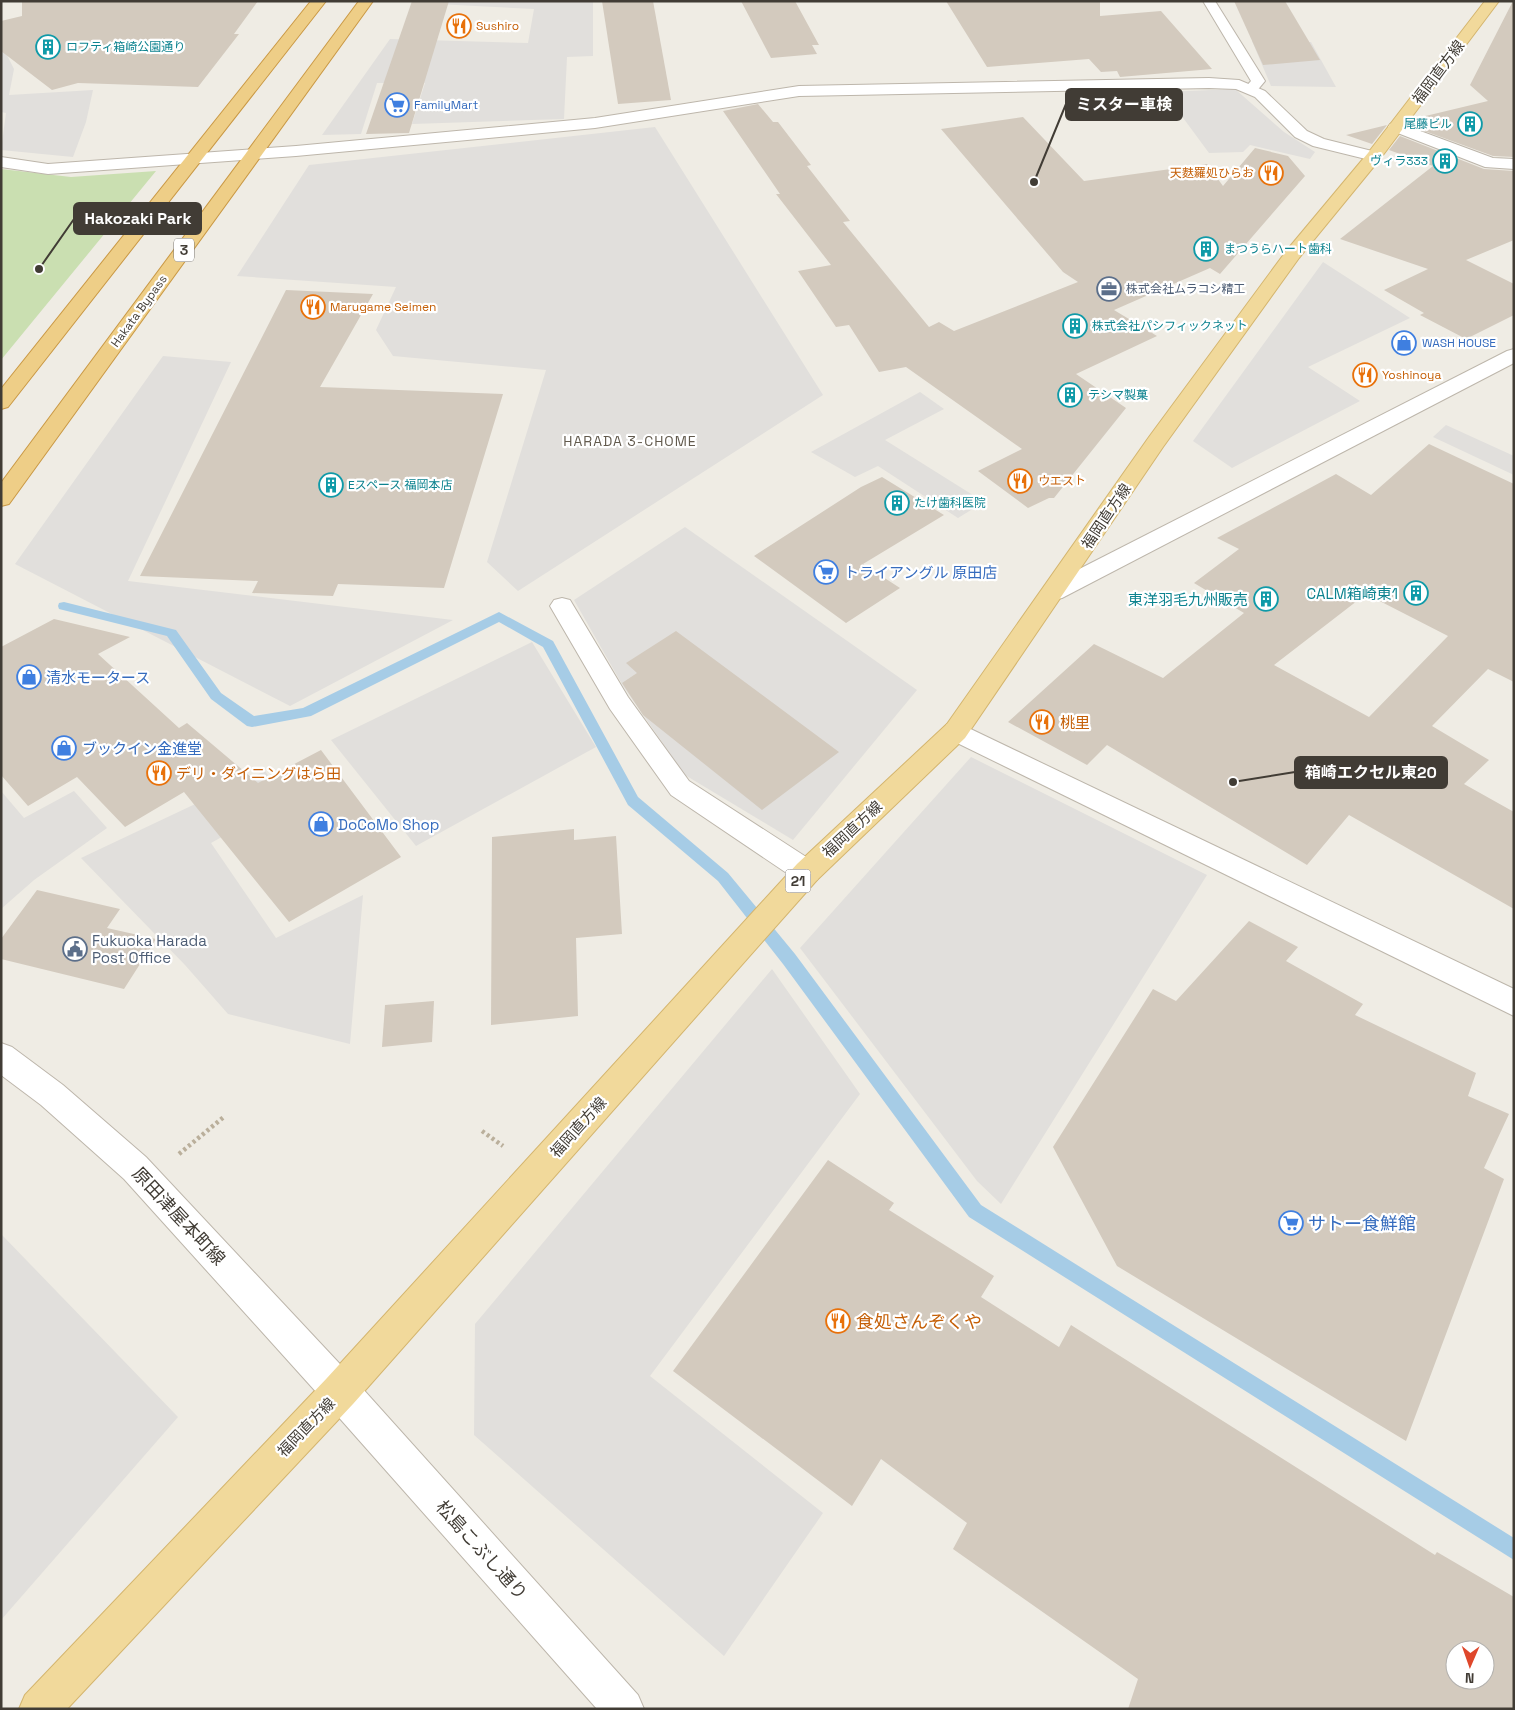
<svg xmlns="http://www.w3.org/2000/svg" width="1515" height="1710" font-family="'Space Grotesk','Noto Sans JP',sans-serif">
<rect width="100%" height="100%" fill="#efece4"/>
<!-- green -->
<path fill="#cadfb1" d="M1 169 71 177 156 171 1 360Z"/>
<!-- parking -->
<g fill="#e1dfdc">
<path d="M418 1H593V56L567 57 564 119 412 124 425 83H377L361 134 322 135 390 39 528 43 534 9 417 3Z"/>
<path d="M1252 41 1311 42 1336 87 1271 86Z"/>
<path d="M1 43 14 69 9 95 93 90 86 122 73 157 1 150 6 113 1 112Z"/>
<path d="M1235 89 1284 132 1315 152 1310 159 1250 145 1243 152 1209 153 1164 92Z"/>
<path d="M655 127 823 395 518 591 487 562 546 370 393 356 376 330 396 287 237 276 309 165Z"/>
<path d="M1323 262 1410 318 1308 367 1360 401 1232 468 1193 441Z"/>
<path d="M163 356 231 362 128 581 453 620 290 706 15 564Z"/>
<path d="M920 392 944 409 885 440 984 502 958 518 878 466 855 477 811 452Z"/>
<path d="M1446 425 1514 456V475L1433 437Z"/>
<path d="M685 527 917 690 793 840 685 775 623 686 574 600Z"/>
<path d="M532 642 596 747 416 846 331 740Z"/>
<path d="M971 757 1207 875 1001 1204 977 1181 800 948Z"/>
<path d="M265 771 286 801 211 843 276 938 363 895 350 1044 228 1014 185 965 81 858Z"/>
<path d="M1 791 24 818 74 791 107 828 34 880 1 909Z"/>
<path d="M772 969 860 1094 650 1376 823 1513 724 1656 474 1435 475 1324Z"/>
<path d="M1 1234 178 1417 1 1620Z"/>
</g>
<g fill="none" stroke-linecap="round" stroke-linejoin="round">
<!-- stream -->
<path fill="#a6cce6" fill-rule="evenodd" d="M64 602 176 630 221 693 254 716 303 708 499 612 553 641 638 797 728 873 795 954 981 1205 1514 1538V1560L969 1217 783 964 718 881 628 805 543 647 499 622 311 716 252 727 247 726 211 699 167 636 59 609 58 606 59 603Z"/>
</g>
<!-- building -->
<g fill="#d3cabe" fill-rule="evenodd">
<path d="M22 1H258L234 34H239L198 87 78 83 52 90 1 51V21L22 16Z"/>
<path d="M412 1H449L409 133 366 134Z"/>
<path d="M602 1H653L671 100 618 104Z"/>
<path d="M741 1H795L819 45H812L817 54 771 58Z"/>
<path d="M946 1H1100V16L1161 11 1212 69 1120 77 1117 71 1101 72 1089 59 987 67Z"/>
<path d="M1234 1H1285L1320 60 1263 65Z"/>
<path d="M1513 1 1514 157 1493 156 1408 125 1413 119 1488 101 1470 85Z"/>
<path d="M758 104 773 122H778L811 165 807 166 850 221 843 222 929 327 939 322 954 331 1078 282 1063 272 941 129 1023 117 1084 181 1207 164 1223 186 1255 148 1288 156 1305 176 1220 274 1210 268 1114 310 1157 336 1076 374 1126 408 1054 498H1049L1028 508 978 471 1022 449 906 367 879 372 849 325 836 327 798 271 831 265 776 194H780L723 111Z"/>
<path d="M1387 125 1372 144 1346 135Z"/>
<path d="M1400 136 1484 169 1514 171V240L1466 260 1514 284V315L1466 339 1420 315 1424 313 1384 290 1428 269 1340 239 1433 166 1389 150Z"/>
<path d="M286 290 373 294 320 387 503 394 444 588 338 584 333 596 252 593 258 581 140 576Z"/>
<path d="M1429 444 1514 484V682L1488 669 1432 726 1489 760 1464 784 1514 812V909L1349 815 1307 865 1107 745 1087 765 1008 722 1094 644 1163 678 1244 613 1194 583 1239 549 1217 538 1336 474 1371 495ZM1366 594 1448 636 1369 717 1274 665Z"/>
<path d="M882 477 944 515 863 564 900 588 846 623 754 556 861 487Z"/>
<path d="M54 619 130 637 98 654 179 728 187 723 258 783 321 750 401 857 289 922 184 792 125 827 77 777 28 806 1 775V647Z"/>
<path d="M676 631 839 752 762 810 643 715 622 683 637 673 626 663Z"/>
<path d="M574 829V840L616 836 622 934 576 938 578 1016 491 1025 492 837Z"/>
<path d="M37 890 120 909 107 928 156 939 124 989 1 959V939Z"/>
<path d="M1249 921 1298 947 1286 961 1363 1004 1355 1015 1476 1073 1468 1096 1509 1114 1484 1168 1504 1179 1406 1441 1117 1266 1053 1147 1153 989 1176 1001Z"/>
<path d="M434 1001 432 1042 382 1047 385 1005Z"/>
<path d="M828 1160 894 1203 889 1210 994 1276 981 1297 1059 1347 1071 1325 1435 1555 1437 1552 1514 1597V1709H1128L1138 1679 953 1549 967 1523 881 1459 852 1506 673 1371ZM1455 1650H1485V1680H1455Z"/>
</g>
<g fill="none" stroke-linecap="round" stroke-linejoin="round">
<!-- service casing -->
<g stroke="#bdb6ab" stroke-width="2">
<path id="service" d="M1203 1H1215L1265 81 1255 93 1250 94 1243 90 1251 81Z"/>
</g>
<!-- minor casing -->
<g stroke="#bdb6ab" stroke-width="2">
<g id="minor">
<path d="M1209 78 1239 80 1265 91 1307 131 1324 139 1380 153 1382 156 1380 159 1374 161 1313 146 1295 137 1255 97 1236 89 1209 88 799 96 595 128 296 156 48 174 1 167V157L48 164 296 146 595 118 799 86Z"/>
<path d="M1396 122 1493 158 1514 159V169L1485 167 1390 130 1388 127 1390 124Z"/>
<path d="M1514 349V363L1062 598 1054 600 1046 598 1042 592 1046 586 1507 351Z"/>
<path d="M562 598 570 600 628 697 689 781 817 864 821 872 817 880 807 883 797 880 671 795 610 709 550 606 554 600Z"/>
<path d="M956 722 1514 989V1016L947 738 943 731 947 724Z"/>
</g>
</g>
<!-- tertiary casing -->
<g stroke="#bdb6ab" stroke-width="2">
<path id="tertiary" d="M1 1043 12 1047 63 1085 146 1157 353 1378 638 1695 644 1709H597L327 1404 124 1179 41 1105 1 1075Z"/>
</g>
<!-- primary casing -->
<g stroke="#d4b56e" stroke-width="2">
<path id="primary" d="M1485 1H1499L1380 159 1299 258 1163 447 965 738 817 880 353 1404 67 1709H19L25 1695 327 1378 797 864 947 724 1149 437 1287 250 1368 153Z"/>
</g>
<!-- trunk casing -->
<g stroke="#c99844" stroke-width="2">
<g id="trunk">
<path d="M311 1H326L8 407 1 409V389Z"/>
<path d="M359 1H373L9 504 1 506V483Z"/>
</g>
</g>
<!-- path -->
<g stroke="#baaf9b" stroke-width="4.5" stroke-dasharray="3 3" stroke-linecap="butt">
<path d="M482 1131 503 1146"/>
<path d="M179 1154 225 1116"/>
</g>
<!-- service -->
<use href="#service" fill="#fff" fill-rule="evenodd"/>
<!-- minor -->
<use href="#minor" fill="#fff" fill-rule="evenodd"/>
<!-- tertiary -->
<use href="#tertiary" fill="#fff" fill-rule="evenodd"/>
<!-- primary -->
<use href="#primary" fill="#f1d99b" fill-rule="evenodd"/>
<!-- trunk -->
<use href="#trunk" fill="#eece87" fill-rule="evenodd"/>
</g>
<!-- icons -->
<defs>
<g id="restaurant-ring" transform="scale(1.25)"><circle r="9.5" fill="#fff" stroke="#e8710a" stroke-width="1.5"/><path d="M-5-6h1v4h1v-4h1v4h1v-4h1v5L-1.5 .5V6h-2V.5L-5-1ZM5-6V6H3V1.5H1.5Q1.5-4 5-6Z" fill="#e8710a"/></g>
<g id="building-ring" transform="scale(1.25)"><circle r="9.5" fill="#fff" stroke="#0f9aa8" stroke-width="1.5"/><path d="M-4-6H4V6H1V3H-1V6H-4ZM-2.5-4.3h1.7v1.8h-1.7ZM.8-4.3h1.7v1.8H.8ZM-2.5-1h1.7V.8h-1.7ZM.8-1h1.7V.8H.8Z" fill="#0f9aa8"/></g>
<g id="supermarket-ring" transform="scale(1.25)"><circle r="9.5" fill="#fff" stroke="#3f7fe0" stroke-width="1.5"/><path d="M-6-5.5h2.5l.6 2H6L4.5 2H-2.5L-4.4-4H-6ZM-1.5 3.2a1.3 1.3 0 1 0 .1 0ZM3 3.2a1.3 1.3 0 1 0 .1 0Z" fill="#3f7fe0"/></g>
<g id="office-ring" transform="scale(1.25)"><circle r="9.5" fill="#fff" stroke="#5c6f8a" stroke-width="1.5"/><path d="M-6-3h4V-5.5h4V-3h4V5H-6ZM-1-4.5V-3h2v-1.5ZM-6 0V1H6V0Z" fill="#5c6f8a"/></g>
<g id="shop-ring" transform="scale(1.25)"><circle r="9.5" fill="#fff" stroke="#3f7fe0" stroke-width="1.5"/><path d="M-5-2.5h2.3a2.7 3.5 0 0 1 5.4 0H5L5.5 6h-11ZM-1.5-2.5h3a1.5 2.3 0 0 0-3 0Z" fill="#3f7fe0"/></g>
<g id="civic-ring" transform="scale(1.25)"><circle r="9.5" fill="#fff" stroke="#5c6f8a" stroke-width="1.5"/><path d="M-.6-6.5H3V-4.5H.6V-3L4-1V1h2V6H-6V1h2V-1L-.6-3ZM-1.2 2.5V6h2.4V2.5Z" fill="#5c6f8a"/></g>
</defs>
<g fill-rule="evenodd">
<use href="#restaurant-ring" x="459" y="26"/>
<use href="#building-ring" x="48" y="47"/>
<use href="#supermarket-ring" x="397" y="105"/>
<use href="#building-ring" x="1470" y="124"/>
<use href="#building-ring" x="1445" y="161"/>
<use href="#restaurant-ring" x="1271" y="173"/>
<use href="#building-ring" x="1206" y="249"/>
<use href="#office-ring" x="1109" y="289"/>
<use href="#restaurant-ring" x="313" y="307"/>
<use href="#building-ring" x="1075" y="326"/>
<use href="#shop-ring" x="1404" y="343"/>
<use href="#restaurant-ring" x="1365" y="375"/>
<use href="#building-ring" x="1070" y="395"/>
<use href="#restaurant-ring" x="1020" y="481"/>
<use href="#building-ring" x="331" y="485"/>
<use href="#building-ring" x="897" y="503"/>
<use href="#supermarket-ring" x="826" y="572"/>
<use href="#building-ring" x="1416" y="593"/>
<use href="#building-ring" x="1266" y="599"/>
<use href="#shop-ring" x="29" y="677"/>
<use href="#restaurant-ring" x="1042" y="722"/>
<use href="#shop-ring" x="64" y="748"/>
<use href="#restaurant-ring" x="159" y="773"/>
<use href="#shop-ring" x="321" y="824"/>
<use href="#civic-ring" x="75" y="949"/>
<use href="#supermarket-ring" x="1291" y="1223"/>
<use href="#restaurant-ring" x="838" y="1321"/>
</g>
<g text-anchor="middle" dominant-baseline="central" stroke-width="4.5" stroke-linejoin="round" paint-order="stroke">
<!-- far-food labels -->
<g font-size="12" fill="#c56008" stroke="#fff" text-anchor="start">
<text x="476" y="26">Sushiro</text>
<text x="1254" y="173" text-anchor="end">天麩羅処ひらお</text>
<text x="330" y="307">Marugame Seimen</text>
<text x="1382" y="375">Yoshinoya</text>
<text x="1038" y="481">ウエスト</text>
</g>
<!-- far-culture labels -->
<g font-size="12" fill="#0d838f" stroke="#fff" text-anchor="start">
<text x="66" y="47">ロフティ箱崎公園通り</text>
<text x="1452" y="124" text-anchor="end">尾藤ビル</text>
<text x="1428" y="161" text-anchor="end">ヴィラ333</text>
<text x="1224" y="249">まつうらハート歯科</text>
<text x="1092" y="326">株式会社パシフィックネット</text>
<text x="1088" y="395">テシマ製菓</text>
<text x="348" y="485">Eスペース 福岡本店</text>
<text x="914" y="503">たけ歯科医院</text>
</g>
<!-- far-shop labels -->
<g font-size="12" fill="#366cbe" stroke="#fff" text-anchor="start">
<text x="414" y="105">FamilyMart</text>
<text x="1422" y="343">WASH HOUSE</text>
</g>
<!-- far-service labels -->
<g font-size="12" fill="#4e5e75" stroke="#fff" text-anchor="start">
<text x="1126" y="289">株式会社ムラコシ精工</text>
</g>
<!-- far-street labels -->
<g font-size="12" fill="#413c35" stroke="#fff">
<text transform="translate(139 311) rotate(-54)">Hakata Bypass</text>
</g>
<!-- shield labels -->
<g fill="#fff" stroke="#7a7672" stroke-width="1">
<rect x="174" y="238.5" width="20" height="23" rx="4"/>
<rect x="785.5" y="869.5" width="25" height="23" rx="4"/>
</g>
<g font-size="14" font-weight="bold" fill="#413c35">
<text x="184" y="250">3</text>
<text x="798" y="881">21</text>
</g>
<!-- far-neighbourhood labels -->
<g font-size="14" letter-spacing="1" fill="#625a4d" stroke="#fff">
<text x="630" y="441">HARADA 3-CHOME</text>
</g>
<!-- street labels -->
<g font-size="15" fill="#413c35" stroke="#fff">
<text transform="translate(1438 72) rotate(-53)">福岡直方線</text>
<text transform="translate(1106 516) rotate(-56)">福岡直方線</text>
<text transform="translate(852 829) rotate(-43)">福岡直方線</text>
<text transform="translate(578 1127) rotate(-48)">福岡直方線</text>
<text transform="translate(306 1427) rotate(-46)">福岡直方線</text>
</g>
<!-- shop labels -->
<g font-size="15" fill="#366cbe" stroke="#fff" text-anchor="start">
<text x="844" y="572">トライアングル 原田店</text>
<text x="46" y="677">清水モータース</text>
<text x="82" y="748">ブックイン金進堂</text>
<text x="338" y="824">DoCoMo Shop</text>
</g>
<!-- culture labels -->
<g font-size="15" fill="#0d838f" stroke="#fff" text-anchor="end">
<text x="1398" y="593">CALM箱崎東1</text>
<text x="1248" y="599">東洋羽毛九州販売</text>
</g>
<!-- food labels -->
<g font-size="15" fill="#c56008" stroke="#fff" text-anchor="start">
<text x="1060" y="722">桃里</text>
<text x="176" y="773">デリ・ダイニングはら田</text>
</g>
<!-- service labels -->
<g font-size="15" fill="#4e5e75" stroke="#fff" text-anchor="start">
<text x="92" y="940">Fukuoka Harada<tspan x="92" dy="17">Post Office</tspan></text>
</g>
<!-- near-street labels -->
<g font-size="18" fill="#413c35" stroke="#fff">
<text transform="translate(179 1216) rotate(47)">原田津屋本町線</text>
<text transform="translate(482 1550) rotate(48)">松島こぶし通り</text>
</g>
<!-- near-shop labels -->
<g font-size="18" fill="#366cbe" stroke="#fff" text-anchor="start">
<text x="1308" y="1223">サトー食鮮館</text>
</g>
<!-- near-food labels -->
<g font-size="18" fill="#c56008" stroke="#fff" text-anchor="start">
<text x="856" y="1321">食処さんぞくや</text>
</g>
</g>
<!-- callouts -->
<path fill="none" stroke="#413c35" stroke-width="2" d="M1034 182L1066 104M39 269L74 219M1233 782L1295 772"/>
<g fill="#413c35" stroke="#fff" stroke-width="2">
<circle cx="1034" cy="182" r="5"/>
<circle cx="39" cy="269" r="5"/>
<circle cx="1233" cy="782" r="5"/>
</g>
<g fill="#413c35" stroke="#413c35" stroke-width="2">
<rect x="1066" y="89" width="116" height="31" rx="5"/>
<rect x="74" y="203" width="127" height="31" rx="5"/>
<rect x="1295" y="757" width="152" height="31" rx="5"/>
</g>
<g font-size="16" text-anchor="middle" font-weight="bold" fill="#fff">
<text x="1124" y="110">ミスター車検</text>
<text x="138" y="224">Hakozaki Park</text>
<text x="1371" y="778">箱崎エクセル東20</text>
</g>
<!-- border -->
<rect width="1515" height="1710" fill="none" stroke="#413c35" stroke-width="5"/>
<!-- north arrow -->
<g transform="translate(1470 1665) rotate(182)"><circle r="24" fill="#ffffff" stroke="#b3b1ae"/>
<path d="M0-4L9 19L0 12L-9 19Z" fill="#df472b"/>
<text y="-8" font-size="14" font-weight="bold" text-anchor="middle" fill="#413c35">N</text>
</g>
</svg>
